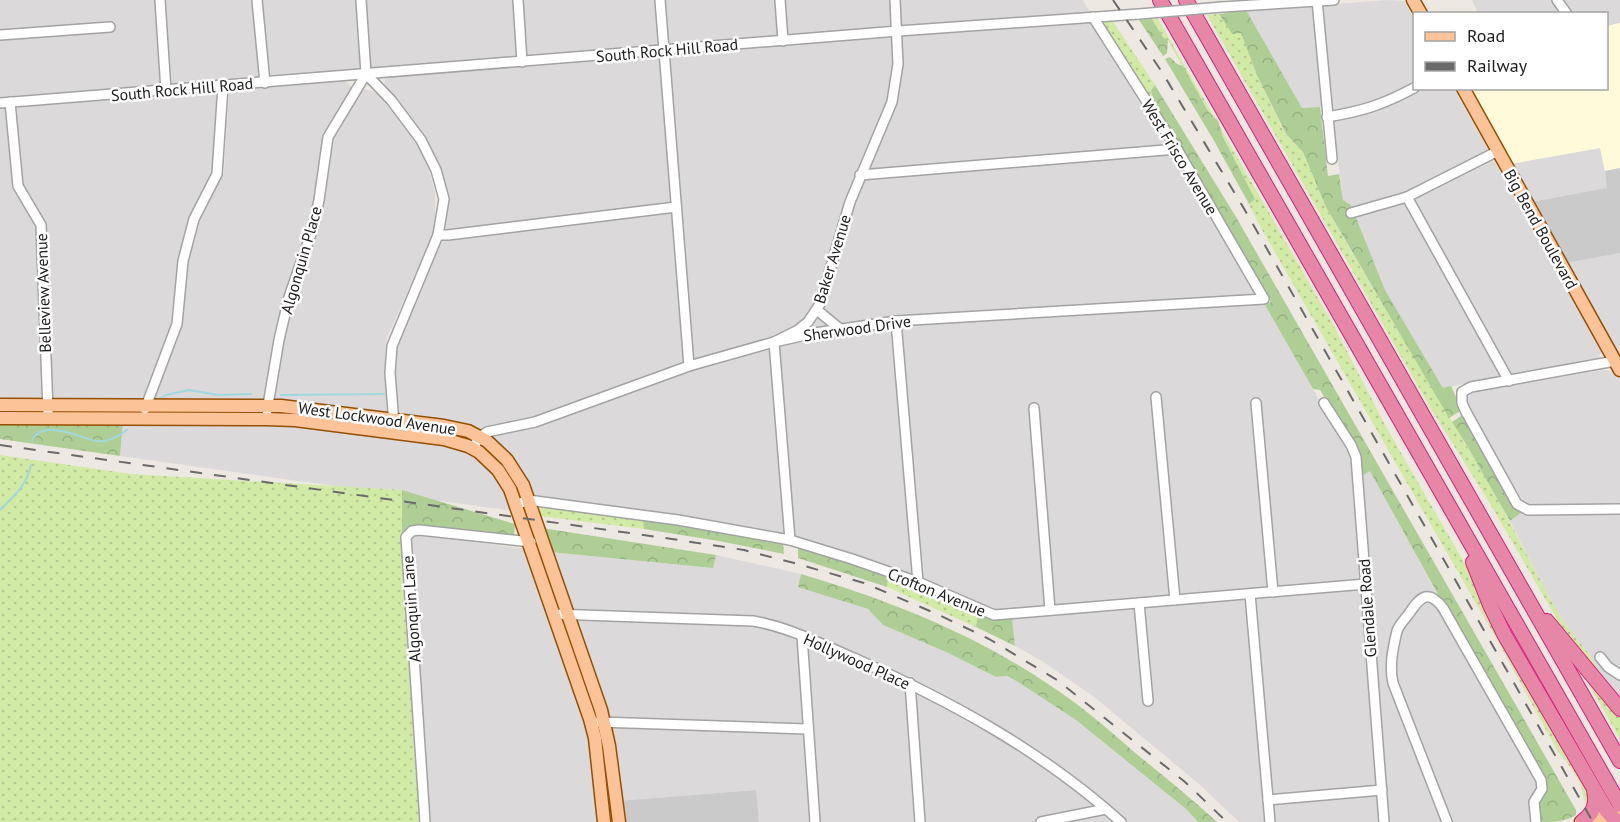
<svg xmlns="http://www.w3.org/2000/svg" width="1620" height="822" font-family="'PT Sans',sans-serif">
<defs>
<pattern id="grass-dots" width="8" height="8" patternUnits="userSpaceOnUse" patternTransform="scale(1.5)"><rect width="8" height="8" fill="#d1eaa6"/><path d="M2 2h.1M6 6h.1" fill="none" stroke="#b3c88e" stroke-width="1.8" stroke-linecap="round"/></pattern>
<pattern id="forest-crowns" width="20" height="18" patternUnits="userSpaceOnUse" patternTransform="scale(1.5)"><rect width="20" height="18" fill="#aece96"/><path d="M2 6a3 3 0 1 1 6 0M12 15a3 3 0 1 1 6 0" fill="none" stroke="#95b081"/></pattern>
</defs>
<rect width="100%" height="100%" fill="#eee8e2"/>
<!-- residential -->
<g fill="#dbd9da">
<path d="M0 0H357L362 62 361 68 353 72 0 97Z"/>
<path d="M364 0H775L778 33 773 38 372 70 370 67Z"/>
<path d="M784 0H1083L1090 12 793 36 788 34 787 30Z"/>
<path d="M1390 0 1404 1 1414 18V88L1454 89 1600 347 1601 353 1598 358 1443 388 1385 290 1351 205 1343 200 1331 107 1302 108 1246 10Z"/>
<path d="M1472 0H1620V23L1607 26 1606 14 1478 13Z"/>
<path d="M1091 22 1179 161 1265 305 1350 454 1360 578 1358 580 996 612 802 541 534 497 531 495 490 439 398 415 394 349 401 326 432 260 443 223 440 174 386 92 384 85 385 80 388 77 947 32Z"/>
<path d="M345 81 351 86 372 91 381 97 415 141 426 160 435 192V224L431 239 387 338 385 351 387 412 153 402 152 395 183 317 186 260 201 214 224 173 229 90Z"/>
<path d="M218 90 220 92 215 172 193 215 177 266 174 320 144 396 140 400 0 401V107Z"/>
<path d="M1600 148 1608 188 1531 202 1510 164Z"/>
<path d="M1620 253V356L1566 263Z"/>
<path d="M1602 370 1612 371 1620 381V704L1589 654 1564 623 1546 591 1510 521 1527 508 1471 412 1467 399 1473 392Z"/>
<path d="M123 422 286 424 446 444 470 452 501 480 513 511 120 456Z"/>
<path d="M1370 470 1437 594V604L1537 784 1538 790 1529 805 1531 822H1388L1362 476Z"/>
<path d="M417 534 526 549 586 717 601 822H430L409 541 410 537Z"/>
<path d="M550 552 712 568 716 555 801 574 799 587 868 609 883 625 946 652 996 677 1007 676 1018 682 1076 720 1186 809 1198 822H759L756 790 618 801 616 774Z"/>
<path d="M1356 588 1360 589 1362 593 1380 822H1239L1199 784 1093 696 1042 661 1015 646 1012 618Z"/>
</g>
<!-- education -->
<path fill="#fffada" d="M1620 23V168L1605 171 1600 148 1510 164 1469 89 1606 88 1607 26Z"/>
<!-- religious -->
<g fill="#cacaca">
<path d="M1620 168V253L1566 263 1531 202 1607 188 1605 171Z"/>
<path d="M756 790 759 822H622L618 801Z"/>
</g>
<!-- grass -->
<g fill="url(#grass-dots)">
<path d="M1219 14 1232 34 1241 32 1257 75 1285 134 1303 152 1326 207 1349 248 1493 490 1546 591 1564 623 1589 654 1612 691 1572 643 1562 628 1489 502 1431 409 1207 15Z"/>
<path d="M1152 19H1158L1334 326 1385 425 1469 571 1488 613 1589 789V809C1585 802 1583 798 1582 790 1580 779 1566 761 1558 752L1501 647 1257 221 1249 204 1255 199 1223 137 1218 121 1208 111 1168 41 1163 37Z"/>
<path d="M1108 20 1114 23 1155 85 1151 91 1157 111 1104 29 1103 24Z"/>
<path d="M0 455 131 474 402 490V533L423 822H0Z"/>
<path d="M544 506 643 520 644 529 539 516 537 508Z"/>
<path d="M888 576 923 589 978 614 976 627 887 587Z"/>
<path d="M1580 669 1620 714V739Z"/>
</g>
<!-- forest -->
<g fill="url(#forest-crowns)">
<path d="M1246 10 1302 108 1320 107 1328 176 1339 174 1343 200 1351 205 1385 290 1443 388 1451 386 1462 410 1449 418 1326 207 1303 152 1286 134 1257 75 1241 33 1232 34 1219 14Z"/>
<path d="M1152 19 1163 37 1168 41 1167 53 1163 56 1139 20Z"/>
<path d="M1170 57 1177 64 1183 66 1208 111 1218 121 1223 137 1255 199 1249 204 1213 139 1165 59Z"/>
<path d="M1155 85 1236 217 1576 810V815C1565 822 1553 822 1540 822L1537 805 1545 789 1370 471 1362 476 1355 448 1320 390 1313 389 1265 305 1271 302 1157 111 1151 91Z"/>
<path d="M1464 414 1511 501 1522 512 1510 521 1466 444 1452 422Z"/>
<path d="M0 422H123L120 456 0 439Z"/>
<path d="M402 490 515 524 514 537 408 528 402 533Z"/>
<path d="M643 520 710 529 783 544 784 554 719 541 644 529Z"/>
<path d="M542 528 716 555 713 568 550 552Z"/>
<path d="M798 547 888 576 887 587 798 558Z"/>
<path d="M801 574C889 600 975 634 1051 686 1080 705 1107 728 1133 751 1161 774 1190 797 1217 822H1198L1186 809 1076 720 1018 682 1007 676 996 677 946 652 883 625 868 609 798 587Z"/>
<path d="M978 614 990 618H1012L1015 646 976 627Z"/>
</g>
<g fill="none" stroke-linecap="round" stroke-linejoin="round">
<!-- stream -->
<g stroke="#a1d8dd" stroke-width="2">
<path d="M281 395 384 394"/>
<path d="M157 400 166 395 189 390 218 395 251 394"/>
<path d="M32 441C41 417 80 438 96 441 107 443 119 436 127 430"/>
<path d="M0 510C14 496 27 485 31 465"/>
</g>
<!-- minor casing -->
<g stroke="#a3a3a3" stroke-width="12">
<g id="minor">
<path d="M160 0 166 91"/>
<path d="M257 0 265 83"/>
<path d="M361 0 366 74 391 100 421 140 436 170 444 199 438 235 392 346 390 373 394 424"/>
<path d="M518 0 522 62"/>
<path d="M660 0 689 366"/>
<path d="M780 0 783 41"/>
<path d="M1317 0 1332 159"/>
<path d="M1557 0 1567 14"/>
<path d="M1222 7 1334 0"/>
<path d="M0 35 110 27"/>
<path d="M10 102 18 186 41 225 48 411"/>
<path d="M0 103 898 31 1139 14"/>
<path d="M1327 117C1363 111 1382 105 1414 88"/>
<path d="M860 175 1177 149"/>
<path d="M1407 197 1509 381"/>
<path d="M1351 213 1407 197 1498 151"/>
<path d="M438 235H448L676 207"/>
<path d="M817 310 840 329"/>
<path d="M896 321 918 582"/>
<path d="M1615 361 1471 387 1462 392V403L1465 410 1517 504 1528 510 1620 509"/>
<path d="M1156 397 1175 600"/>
<path d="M1256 403 1273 592"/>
<path d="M1324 403 1351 445 1356 457 1384 822"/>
<path d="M1034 408 1050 610"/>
<path d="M145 409 177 324 183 261 194 219 217 174 223 86"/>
<path d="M267 411 279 340 289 297 313 228 319 200 328 137 366 74"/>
<path d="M473 449 479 437 487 432 535 422 689 366 774 342 815 333 896 321 1264 299 1177 149 1093 17"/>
<path d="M516 505 528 500 678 520 790 540 852 559 918 582 994 615 1366 584"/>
<path d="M790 540 774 342 798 330 808 322 820 304 850 202 892 102 898 64 895 0"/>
<path d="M1250 594 1270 822"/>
<path d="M1139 603 1148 701"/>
<path d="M554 614 753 621C789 627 823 645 856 659 952 702 1042 751 1121 822"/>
<path d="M802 636 815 822"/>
<path d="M1600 657 1608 667 1620 675"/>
<path d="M910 683 920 822"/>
<path d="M599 722 807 729"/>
<path d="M1268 800 1382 790"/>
<path d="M425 822 406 537 412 531 419 530 531 542"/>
<path d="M1041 822 1106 809"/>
<path d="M1447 822 1393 683C1389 666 1393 648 1397 631 1399 625 1404 620 1408 615 1419 599 1427 587 1443 608L1541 780 1542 789 1534 802 1536 822"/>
</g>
</g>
<!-- major casing -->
<g stroke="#954f00" stroke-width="15">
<g id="major">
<path d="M1413 0 1421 14"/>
<path d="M1463 88 1620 370"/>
<path d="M0 405 281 406 444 426 468 431 487 441 507 460 523 485 601 710 609 746 619 822"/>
<path d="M0 418 266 419 295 420 444 439 468 446 479 452 498 470 510 489 590 719 595 738 604 822"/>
<path d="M1581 822 1620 814"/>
</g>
</g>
<!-- highway casing -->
<g stroke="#da217a" stroke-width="16">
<g id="highway">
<path d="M1160 0 1620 805"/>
<path d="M1186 0 1620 761"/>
<path d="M1473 562 1490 605 1504 634 1607 811 1617 822"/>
<path d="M1547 621 1620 709"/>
<path d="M1583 821C1594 812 1597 804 1594 790"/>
</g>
</g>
<!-- minor -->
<use href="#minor" stroke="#fff" stroke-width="9"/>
<!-- major -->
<use href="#major" stroke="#fdc398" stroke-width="12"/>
<!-- highway -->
<use href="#highway" stroke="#e787a7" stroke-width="14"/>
<!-- rail -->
<g stroke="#6a6a6a" stroke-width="2" stroke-dasharray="12 12" stroke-linecap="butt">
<path d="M1113 0 1162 72 1246 212 1593 822"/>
<path d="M0 445 672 539 744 550 794 563 864 583 937 614 989 639 1057 680 1185 782 1227 822"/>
</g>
<!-- minor-bridge casing -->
<g stroke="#a3a3a3" stroke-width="12" stroke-linecap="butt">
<path id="minor-bridge" d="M1139 14 1222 7"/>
</g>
<!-- minor-bridge -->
<use href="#minor-bridge" stroke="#fff" stroke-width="9"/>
</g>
<g text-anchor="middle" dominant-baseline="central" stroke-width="5" stroke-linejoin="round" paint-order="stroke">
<!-- street labels -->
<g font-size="16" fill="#1c1c1c" stroke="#fff">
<text transform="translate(667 50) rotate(-5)">South Rock Hill Road</text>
<text transform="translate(182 89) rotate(-5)">South Rock Hill Road</text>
<text transform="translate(1180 157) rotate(59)">West Frisco Avenue</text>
<text transform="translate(1541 229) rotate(61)">Big Bend Boulevard</text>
<text transform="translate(832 259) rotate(-73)">Baker Avenue</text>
<text transform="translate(301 260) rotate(-74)">Algonquin Place</text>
<text transform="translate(43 293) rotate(-92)">Belleview Avenue</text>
<text transform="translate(857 328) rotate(-8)">Sherwood Drive</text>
<text transform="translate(377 418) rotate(8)">West Lockwood Avenue</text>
<text transform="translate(937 592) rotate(22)">Crofton Avenue</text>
<text transform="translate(1367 608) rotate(-94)">Glendale Road</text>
<text transform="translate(411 609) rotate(-94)">Algonquin Lane</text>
<text transform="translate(857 661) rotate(24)">Hollywood Place</text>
</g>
</g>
<!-- legend -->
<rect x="1413" y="12" width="195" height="78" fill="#ffffff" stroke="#a4a4a4" stroke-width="1.5"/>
<rect x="1425" y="32" width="30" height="9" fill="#fdc398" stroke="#a4a4a4" stroke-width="1.5"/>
<text x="1467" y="42" font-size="18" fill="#1c1c1c">Road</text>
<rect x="1425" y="62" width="30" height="9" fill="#6a6a6a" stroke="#a4a4a4" stroke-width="1.5"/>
<text x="1467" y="72" font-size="18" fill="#1c1c1c">Railway</text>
</svg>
